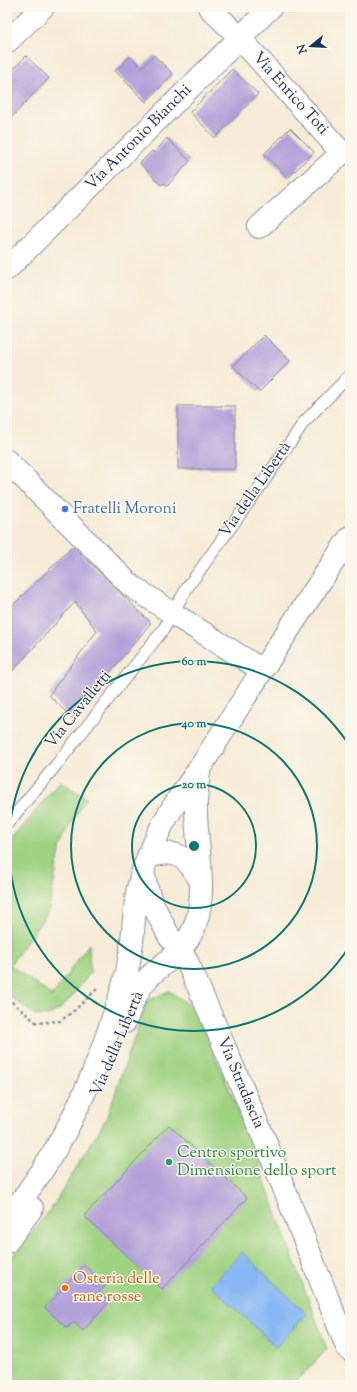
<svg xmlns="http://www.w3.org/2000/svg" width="357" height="1392" font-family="'Sorts Mill Goudy',serif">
<rect width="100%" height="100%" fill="#fbf7ec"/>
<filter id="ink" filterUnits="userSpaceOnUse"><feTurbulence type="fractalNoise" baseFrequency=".025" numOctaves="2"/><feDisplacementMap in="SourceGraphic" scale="8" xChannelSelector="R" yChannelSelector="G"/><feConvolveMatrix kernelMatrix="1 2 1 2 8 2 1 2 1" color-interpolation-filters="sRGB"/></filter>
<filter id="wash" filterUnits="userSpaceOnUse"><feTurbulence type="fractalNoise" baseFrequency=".012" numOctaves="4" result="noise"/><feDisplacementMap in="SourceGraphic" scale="16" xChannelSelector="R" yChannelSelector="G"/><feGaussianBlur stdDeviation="0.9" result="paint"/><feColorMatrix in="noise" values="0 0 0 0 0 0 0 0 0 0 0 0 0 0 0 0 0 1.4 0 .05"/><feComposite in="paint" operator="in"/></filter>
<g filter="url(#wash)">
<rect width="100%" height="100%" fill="#f6ebd6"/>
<!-- green -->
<g fill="#a0d282" stroke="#5e8070">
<path d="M60 781 86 798 72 823 63 844 59 856 48 912 10 965 52 996 89 944 90 973 71 998 60 1009 47 1016 35 1015 7 994V846Z"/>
<path d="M169 991 194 1008 235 1102 327 1349 293 1385H7V1263L53 1206 106 1119 147 1001Z"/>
</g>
<!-- water -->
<path fill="#87b8f3" stroke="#5174a8" d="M242 1252 307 1314 276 1347 211 1285Z"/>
<g id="blocks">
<!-- building -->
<g fill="#b2a0d8">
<path d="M154 55 173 74 146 102 115 71 130 56 142 67Z"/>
<path d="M26 56 49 78 7 122V76Z"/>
<path d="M232 69 258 94 215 138 190 112Z"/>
<path d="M290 128 314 152 288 178 264 154Z"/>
<path d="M167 138 190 161 167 186 164 183 161 185 140 163 152 151 154 153Z"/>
<path d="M264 335 290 361 259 392 233 366Z"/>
<rect x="178" y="406" width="57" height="63"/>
<path d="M73 546 151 623 72 718 49 695 97 631 75 602 7 677V611Z"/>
<path d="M169 1125 247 1198 162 1289 84 1216Z"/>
<path d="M84 1265 106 1285 99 1293 109 1302 83 1331 73 1322 67 1328 45 1308Z"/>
</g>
</g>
</g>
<g filter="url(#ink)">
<use href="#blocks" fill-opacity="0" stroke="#888d9a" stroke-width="1"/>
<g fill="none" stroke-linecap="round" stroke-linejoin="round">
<!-- service casing -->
<g stroke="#888d9a" stroke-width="13">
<path id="service" d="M7 824 57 764 163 630 187 588 262 484 304 422 350 375"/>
</g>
<!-- minor casing -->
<g stroke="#888d9a" stroke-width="24">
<g id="minor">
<path d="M209 7 240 38 342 153 259 227"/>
<path d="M7 42 43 7"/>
<path d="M7 269 271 7"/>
<path d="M7 461 130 585 172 613 262 670"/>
<path d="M148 857C176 848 186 856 200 880"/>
<path d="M143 871 146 886 151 901 169 936 186 959 209 1011 266 1143 347 1347 350 1350"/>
</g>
</g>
<!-- tertiary casing -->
<g stroke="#888d9a" stroke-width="24">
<g id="tertiary">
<path d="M125 1022C131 1007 136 991 147 979 162 963 178 957 190 936 210 902 197 851 196 813 195 799 198 784 199 770"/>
<path d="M7 1219C57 1157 89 1093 113 1017 119 999 126 980 129 961 134 937 133 912 138 888 142 872 148 856 155 841 168 809 190 784 208 755 254 682 302 609 350 537"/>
<path d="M7 1242 32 1208"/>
</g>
</g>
<!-- path -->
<g stroke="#888d9a" stroke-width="2.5" stroke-dasharray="3 3" stroke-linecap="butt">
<path d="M346 516 350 510"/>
<path d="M7 998 37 1023 60 1021 75 1010 99 987"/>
</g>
<!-- service -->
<use href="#service" stroke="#fff" stroke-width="11"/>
<!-- minor -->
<use href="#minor" stroke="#fff" stroke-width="22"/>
<!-- tertiary -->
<use href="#tertiary" stroke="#fff" stroke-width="22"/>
</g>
</g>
<!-- distance rings -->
<g fill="none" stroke="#0f766e" stroke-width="2">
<circle cx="194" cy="846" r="62"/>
<circle cx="194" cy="846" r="123"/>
<path d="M349 947A185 185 0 1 1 349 745"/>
</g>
<!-- markers -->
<circle fill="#3f7fe0" stroke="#fbf7ec" stroke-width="1.5" cx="65" cy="509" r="4"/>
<circle fill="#2e9e5b" stroke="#fbf7ec" stroke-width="1.5" cx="169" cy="1162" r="4"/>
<circle fill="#e8710a" stroke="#fbf7ec" stroke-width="1.5" cx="65" cy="1288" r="4"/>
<g text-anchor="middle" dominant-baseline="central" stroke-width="3" stroke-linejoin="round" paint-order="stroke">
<!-- street labels -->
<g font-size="16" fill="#1b2f5e" stroke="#fbf7ec">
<text transform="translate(290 94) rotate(48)">Via Enrico Toti</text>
<text transform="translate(139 138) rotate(-45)">Via Antonio Bianchi</text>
<text transform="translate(256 490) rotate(-55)">Via della Libertà</text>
<text transform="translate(79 710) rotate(-51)">Via Cavalletti</text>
<text transform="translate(118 1044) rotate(-67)">Via della Libertà</text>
<text transform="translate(240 1083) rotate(67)">Via Stradascia</text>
</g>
<!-- shop labels -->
<g font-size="16" fill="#366cbe" stroke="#fbf7ec" text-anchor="start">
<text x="73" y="509">Fratelli Moroni</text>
</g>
<!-- leisure labels -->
<g font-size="16" fill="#27864d" stroke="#fbf7ec" text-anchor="start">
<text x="177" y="1153">Centro sportivo<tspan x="177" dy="18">Dimensione dello sport</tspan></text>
</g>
<!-- food labels -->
<g font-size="16" fill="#c56008" stroke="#fbf7ec" text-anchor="start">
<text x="73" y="1279">Osteria delle<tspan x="73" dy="18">rane rosse</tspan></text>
</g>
</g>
<circle cx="194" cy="846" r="6" fill="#0f766e" stroke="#fbf7ec" stroke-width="2"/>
<g font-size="12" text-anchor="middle" font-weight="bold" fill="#0f766e" stroke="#fbf7ec" stroke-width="3" stroke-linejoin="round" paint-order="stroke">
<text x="194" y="665">60 m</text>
<text x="194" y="727">40 m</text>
<text x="194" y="788">20 m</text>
</g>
<!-- margin -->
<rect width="357" height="1392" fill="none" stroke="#fbf7ec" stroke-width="24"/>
<!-- north arrow -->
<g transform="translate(311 46) rotate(252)" stroke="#fbf7ec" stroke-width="3" paint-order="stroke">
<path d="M0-3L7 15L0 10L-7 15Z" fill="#1b2f5e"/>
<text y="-6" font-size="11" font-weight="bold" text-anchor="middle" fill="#1b2f5e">N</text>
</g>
</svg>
